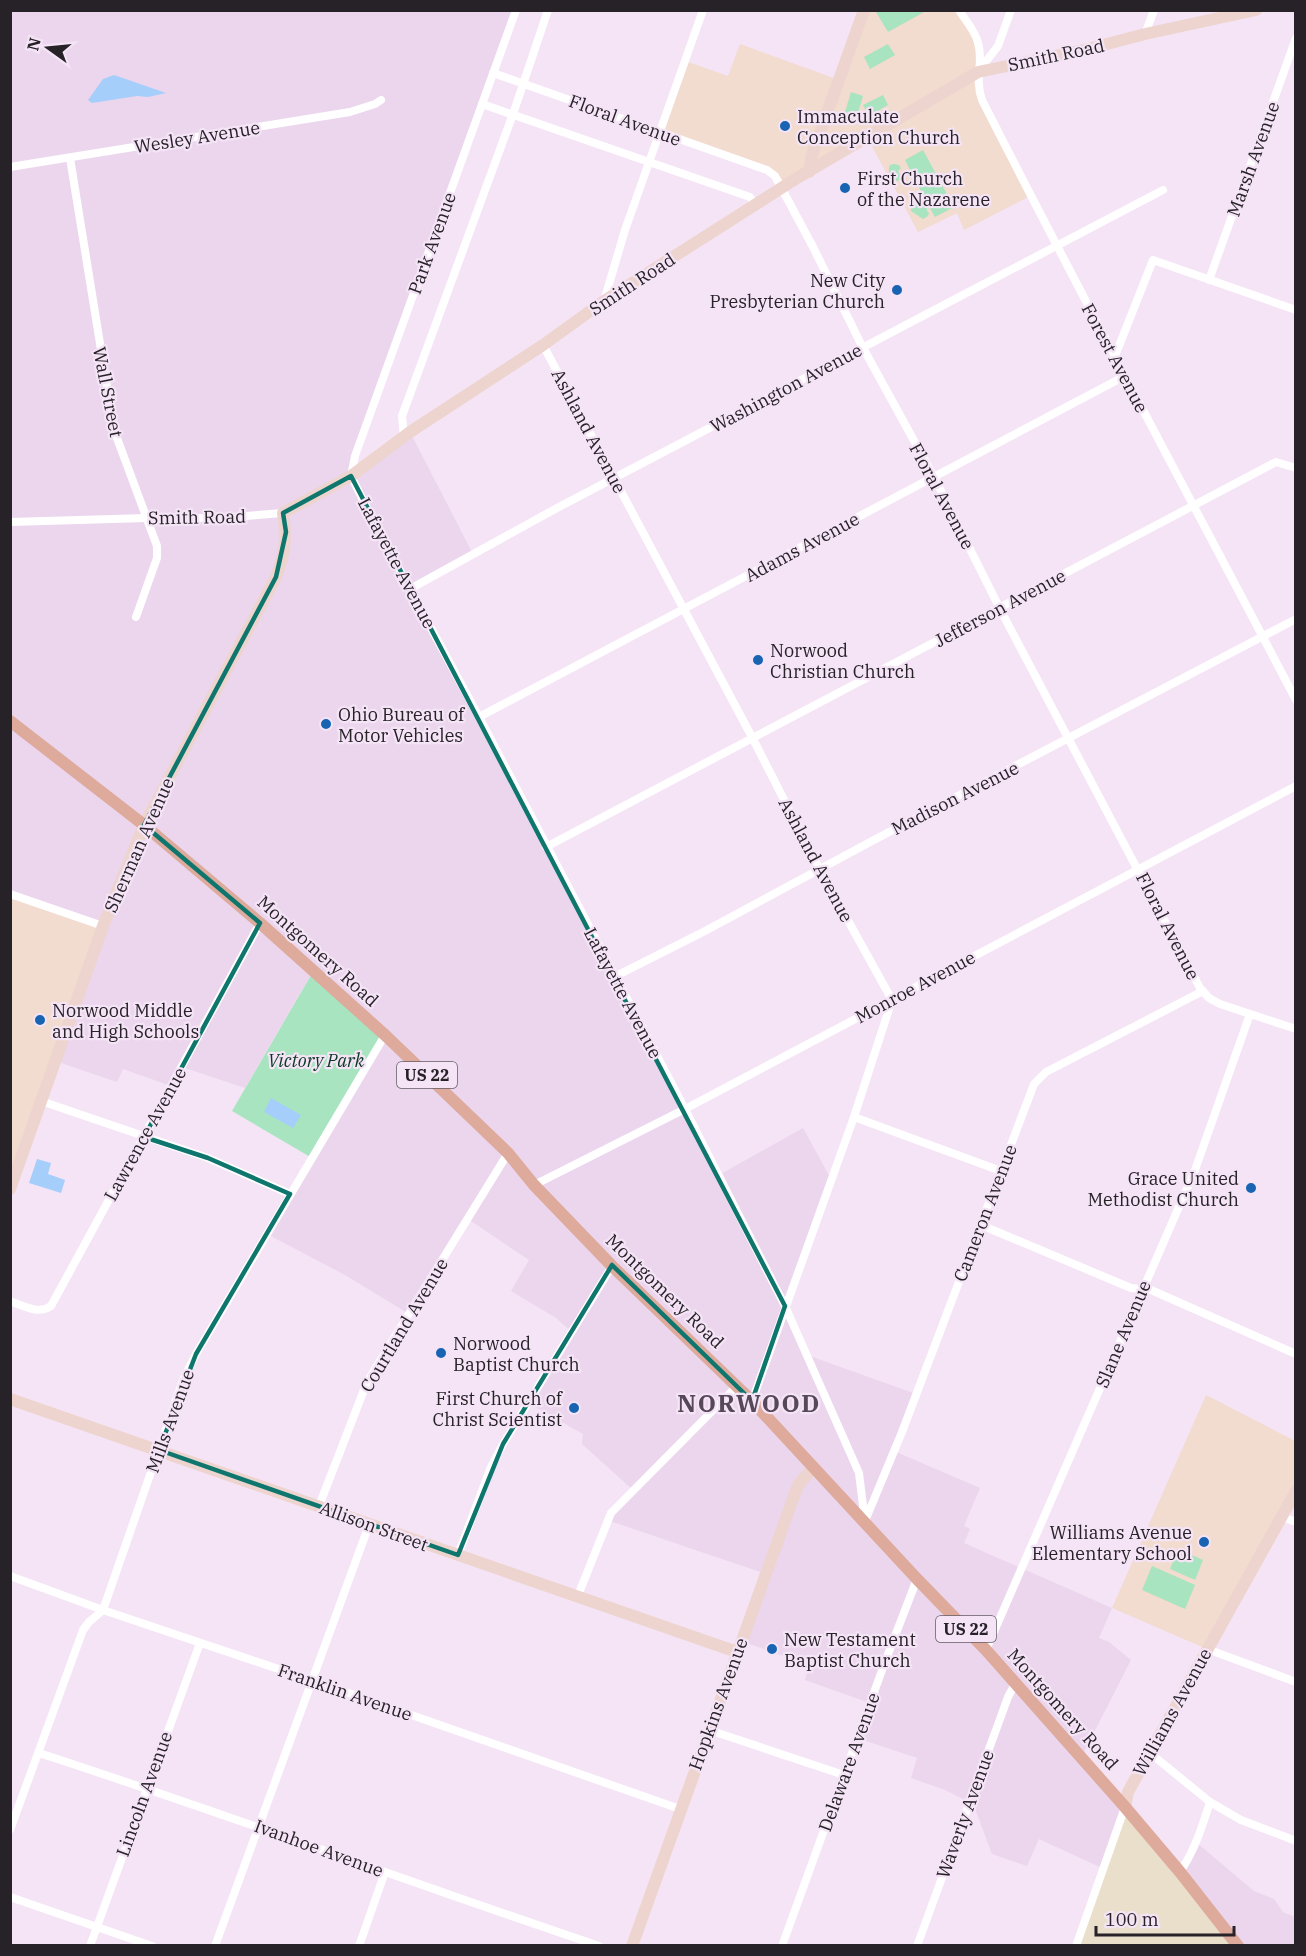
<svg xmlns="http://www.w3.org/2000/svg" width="1306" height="1956" font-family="'IBM Plex Serif',serif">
<rect width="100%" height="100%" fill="#f4e4f6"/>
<!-- built -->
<g fill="#ebd6ee">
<path d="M11 11H516L352 476 410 432 473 554 411 589 719 1175 803 1128 831 1179 785 1306 807 1355 916 1394 894 1451 980 1488 964 1526 970 1529 964 1543 1112 1608 1099 1638 1109 1642 1131 1660 1081 1758 1125 1807 1104 1869 1039 1839 1027 1866 992 1854 971 1798 969 1802 945 1790 911 1778 917 1758 857 1738 870 1703 805 1680 809 1665 741 1641 766 1574 607 1520 633 1490 582 1444 583 1434 528 1403 572 1332 556 1318 511 1291 529 1260 468 1219 409 1314 345 1275 267 1234 385 1035 313 971 245 1088 182 1067 171 1086 123 1069 117 1082 55 1061 11 894Z"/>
<path d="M1197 1843 1254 1891 1274 1899 1283 1912 1295 1917V1945H1238L1180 1872Z"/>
</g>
<!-- industrial -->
<path fill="#e9dfca" d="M1125 1807 1238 1946H1076Z"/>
<!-- education -->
<g fill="#f2dbcf">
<path d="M864 11H959L978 41V90L1030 196 964 230 957 213 918 232 867 137 782 188 775 176 660 133 685 61 728 76 740 44 839 80Z"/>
<path d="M11 894 103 926 11 1189Z"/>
<path d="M1206 1395 1295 1441V1491L1207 1649 1112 1608Z"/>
</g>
<!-- green -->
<g fill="#a7e4bf">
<path d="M879 11V10L926 11 888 32 876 12Z"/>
<path d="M888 44 895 55 870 69 864 57Z"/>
<path d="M851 92 863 96 857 116 845 112Z"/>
<path d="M883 95 888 105 869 116 863 105Z"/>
<path d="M923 150 954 207 935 217 927 203V211L929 213 928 216 923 219 911 211C911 204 917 200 922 197L925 199 905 160Z"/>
<path d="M894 164 899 165 901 168 898 171 902 179 897 181C890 178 887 173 890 165Z"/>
<path d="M314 970 385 1035 312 1158 232 1111Z"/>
<path d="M1178 1549 1203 1560 1195 1580 1170 1569Z"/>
<path d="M1152 1566 1195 1585 1185 1609 1142 1590Z"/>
</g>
<!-- water -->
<g fill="#a5cefb">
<path d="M114 75 166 93 148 97 137 96 92 103 88 100 103 79Z"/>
<path d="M271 1098 301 1115 293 1128 264 1112Z"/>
<path d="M37 1159 51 1163 48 1174 65 1180 61 1193 29 1183Z"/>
</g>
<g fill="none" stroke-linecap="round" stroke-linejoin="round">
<!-- street -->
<g stroke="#fff" stroke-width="8">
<path d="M516 10 355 456 351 476 378 530 479 717 685 1109 785 1306 859 1473 865 1522"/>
<path d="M959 10C965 20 976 32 978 43 984 63 974 77 982 100 1084 301 1191 500 1296 700"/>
<path d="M1145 34 1154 10"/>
<path d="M980 69 998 46 1011 10"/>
<path d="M493 73 767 170 775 176 813 247 862 346 934 477 1000 609 1200 988 1209 998 1220 1004 1296 1029"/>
<path d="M482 104 750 197 755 205"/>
<path d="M70 158 114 430 157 546V558L136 617"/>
<path d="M10 167 350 112 375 104 381 100"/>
<path d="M1209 280 1296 38"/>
<path d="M604 301 625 230 703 10"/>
<path d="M543 345 753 739 820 870 892 1000 854 1117 752 1401"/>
<path d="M1115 356 1153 260 1296 310"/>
<path d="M404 437 402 416 513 114 548 10"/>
<path d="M10 522 147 518H220L283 513"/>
<path d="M410 589 557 508 1163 190"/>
<path d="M479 717 1125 376"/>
<path d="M546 847 1276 462 1296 468"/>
<path d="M10 894 103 926"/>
<path d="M614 977 705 931 872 841 1296 619"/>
<path d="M41 1101 208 1158 290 1194"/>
<path d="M854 1117 1001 1171"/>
<path d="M534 1185 685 1109 1296 786"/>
<path d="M981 1225 1131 1288 1151 1290 1296 1354"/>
<path d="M10 1301C24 1306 38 1315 51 1306L260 923"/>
<path d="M319 1506 367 1382 508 1153"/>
<path d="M1280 1516 1296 1522"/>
<path d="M865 1521 902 1432 1034 1084 1046 1072 1203 991"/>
<path d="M458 1555 491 1467 503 1444 612 1266"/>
<path d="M10 1576 103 1610 320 1683 680 1809"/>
<path d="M577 1598 611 1513 737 1386"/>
<path d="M1207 1649 1296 1682"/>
<path d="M986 1650 1195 1170 1250 1014"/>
<path d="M709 1730 844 1775"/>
<path d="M39 1753C227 1814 412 1883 599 1946"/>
<path d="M1150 1753 1210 1802 1241 1820 1296 1841"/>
<path d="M10 1830 83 1630 89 1622 103 1610 183 1380 196 1354 385 1035"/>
<path d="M1180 1872C1195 1850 1202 1827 1210 1802"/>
<path d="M10 1897 152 1946"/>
<path d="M90 1946 200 1643"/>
<path d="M215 1946 369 1525"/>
<path d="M359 1946 385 1872"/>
<path d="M782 1946 885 1662 917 1579"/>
<path d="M917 1946 1008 1697 1015 1684"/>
<path d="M1076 1946 1125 1807"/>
</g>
<!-- secondary -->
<g stroke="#eed4ce" stroke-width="12">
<path d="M809 172 812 155 864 10"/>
<path d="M10 1189 103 926 144 825 276 577C285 553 287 538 283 513L351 476 410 432 543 345 604 301 797 178 978 72 1088 49 1145 34 1256 10"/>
<path d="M10 1399 737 1652"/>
<path d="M1125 1807 1128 1792 1296 1491"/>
<path d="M632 1946 798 1485 814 1467"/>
</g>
<!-- primary -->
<path stroke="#ddaa9c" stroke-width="12" d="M10 721 144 825 260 923 385 1035 508 1153 534 1185 612 1266 752 1401 917 1579 986 1650 1125 1807 1180 1872 1238 1946"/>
</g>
<!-- marked area -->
<path fill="none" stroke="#0f766e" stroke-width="4.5" stroke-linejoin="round" d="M351 476 785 1306 752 1401 612 1265 503 1444 458 1555 159 1450 196 1354 290 1194 208 1158 144 1137 260 923 144 825 276 577 286 532 283 513Z"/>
<!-- markers -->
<g fill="#1864b3" stroke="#f4e4f6" stroke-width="2">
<circle cx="785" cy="126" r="6"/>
<circle cx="845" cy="188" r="6"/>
<circle cx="897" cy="290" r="6"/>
<circle cx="758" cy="660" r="6"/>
<circle cx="326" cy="724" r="6"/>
<circle cx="40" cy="1020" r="6"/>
<circle cx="1251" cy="1188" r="6"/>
<circle cx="441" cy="1353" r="6"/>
<circle cx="574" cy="1408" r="6"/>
<circle cx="1204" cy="1542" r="6"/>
<circle cx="772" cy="1649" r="6"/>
</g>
<g text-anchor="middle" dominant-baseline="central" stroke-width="4.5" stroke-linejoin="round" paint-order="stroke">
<!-- shield labels -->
<g fill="#f4e4f6" stroke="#645c66" stroke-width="1.5">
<rect x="397" y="1062" width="60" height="26" rx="4.5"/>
<rect x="936" y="1616" width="60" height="26" rx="4.5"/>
</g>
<g font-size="16" font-weight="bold" fill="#272128">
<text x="427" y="1075">US 22</text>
<text x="966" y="1629">US 22</text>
</g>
<!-- street labels -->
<g font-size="18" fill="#272128" stroke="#f4e4f6">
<text transform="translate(1056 55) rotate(-12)">Smith Road</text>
<text transform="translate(625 120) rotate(20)">Floral Avenue</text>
<text transform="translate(197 137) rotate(-9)">Wesley Avenue</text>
<text transform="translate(1253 159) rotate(-70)">Marsh Avenue</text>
<text transform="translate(432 243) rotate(-70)">Park Avenue</text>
<text transform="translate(632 284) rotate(-33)">Smith Road</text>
<text transform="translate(1115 358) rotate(62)">Forest Avenue</text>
<text transform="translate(786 388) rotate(-28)">Washington Avenue</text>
<text transform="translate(108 392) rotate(79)">Wall Street</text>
<text transform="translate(589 431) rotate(62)">Ashland Avenue</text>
<text transform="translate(942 496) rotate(62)">Floral Avenue</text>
<text transform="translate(197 517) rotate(-1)">Smith Road</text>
<text transform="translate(802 547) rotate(-28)">Adams Avenue</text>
<text transform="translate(397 563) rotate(62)">Lafayette Avenue</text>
<text transform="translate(1000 608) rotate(-28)">Jefferson Avenue</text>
<text transform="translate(955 798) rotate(-27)">Madison Avenue</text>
<text transform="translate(139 845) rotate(-66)">Sherman Avenue</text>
<text transform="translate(816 860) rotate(62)">Ashland Avenue</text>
<text transform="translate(1168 926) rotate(63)">Floral Avenue</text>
<text transform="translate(318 951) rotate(42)">Montgomery Road</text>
<text transform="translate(915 987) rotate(-28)">Monroe Avenue</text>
<text transform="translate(623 993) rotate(62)">Lafayette Avenue</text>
<text transform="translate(145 1134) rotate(-61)">Lawrence Avenue</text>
<text transform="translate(985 1213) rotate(-69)">Cameron Avenue</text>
<text transform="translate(665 1291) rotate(44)">Montgomery Road</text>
<text transform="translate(404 1325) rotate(-59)">Courtland Avenue</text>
<text transform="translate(1123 1334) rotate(-67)">Slane Avenue</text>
<text transform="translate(170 1421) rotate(-70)">Mills Avenue</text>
<text transform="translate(374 1526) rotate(20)">Allison Street</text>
<text transform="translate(345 1692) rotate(19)">Franklin Avenue</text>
<text transform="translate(718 1704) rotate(-70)">Hopkins Avenue</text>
<text transform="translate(1063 1709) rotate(48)">Montgomery Road</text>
<text transform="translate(1172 1712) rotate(-61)">Williams Avenue</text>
<text transform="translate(849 1762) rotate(-70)">Delaware Avenue</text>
<text transform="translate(144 1794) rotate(-70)">Lincoln Avenue</text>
<text transform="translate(965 1814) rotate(-70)">Waverly Avenue</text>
<text transform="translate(319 1848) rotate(20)">Ivanhoe Avenue</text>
</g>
<!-- poi labels -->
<g font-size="18" fill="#272128" stroke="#f4e4f6" text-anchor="start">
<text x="797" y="116">Immaculate<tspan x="797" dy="21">Conception Church</tspan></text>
<text x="857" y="178">First Church<tspan x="857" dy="21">of the Nazarene</tspan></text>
<text x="885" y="280" text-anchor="end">New City<tspan x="885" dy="21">Presbyterian Church</tspan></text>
<text x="770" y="650">Norwood<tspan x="770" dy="21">Christian Church</tspan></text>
<text x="338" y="714">Ohio Bureau of<tspan x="338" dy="21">Motor Vehicles</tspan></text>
<text x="52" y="1010">Norwood Middle<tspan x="52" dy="21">and High Schools</tspan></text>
<text x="1239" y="1178" text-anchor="end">Grace United<tspan x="1239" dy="21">Methodist Church</tspan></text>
<text x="453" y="1343">Norwood<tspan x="453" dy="21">Baptist Church</tspan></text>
<text x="562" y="1398" text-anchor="end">First Church of<tspan x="562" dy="21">Christ Scientist</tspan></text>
<text x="1192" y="1532" text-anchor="end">Williams Avenue<tspan x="1192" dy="21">Elementary School</tspan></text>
<text x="784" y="1639">New Testament<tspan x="784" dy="21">Baptist Church</tspan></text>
</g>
<!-- park labels -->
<g font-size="18" font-style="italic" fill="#0a3822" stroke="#f4e4f6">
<text x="316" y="1060">Victory Park</text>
</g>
<!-- district labels -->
<g font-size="24" font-weight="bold" letter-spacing="1.5" fill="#564858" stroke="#f4e4f6">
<text x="749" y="1403">NORWOOD</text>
</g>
</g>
<!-- border -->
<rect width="1306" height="1956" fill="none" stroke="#272128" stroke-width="24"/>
<!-- north arrow -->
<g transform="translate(48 48) rotate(285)" stroke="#f4e4f6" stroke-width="4.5" paint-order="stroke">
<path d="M0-4.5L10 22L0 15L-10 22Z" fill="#272128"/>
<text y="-9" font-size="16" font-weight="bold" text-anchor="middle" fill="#272128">N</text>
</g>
<!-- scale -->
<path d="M1096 1926v9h138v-9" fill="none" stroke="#272128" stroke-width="3"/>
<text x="1105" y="1926" font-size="18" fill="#272128" stroke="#f4e4f6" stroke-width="4.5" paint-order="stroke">100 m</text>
</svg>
